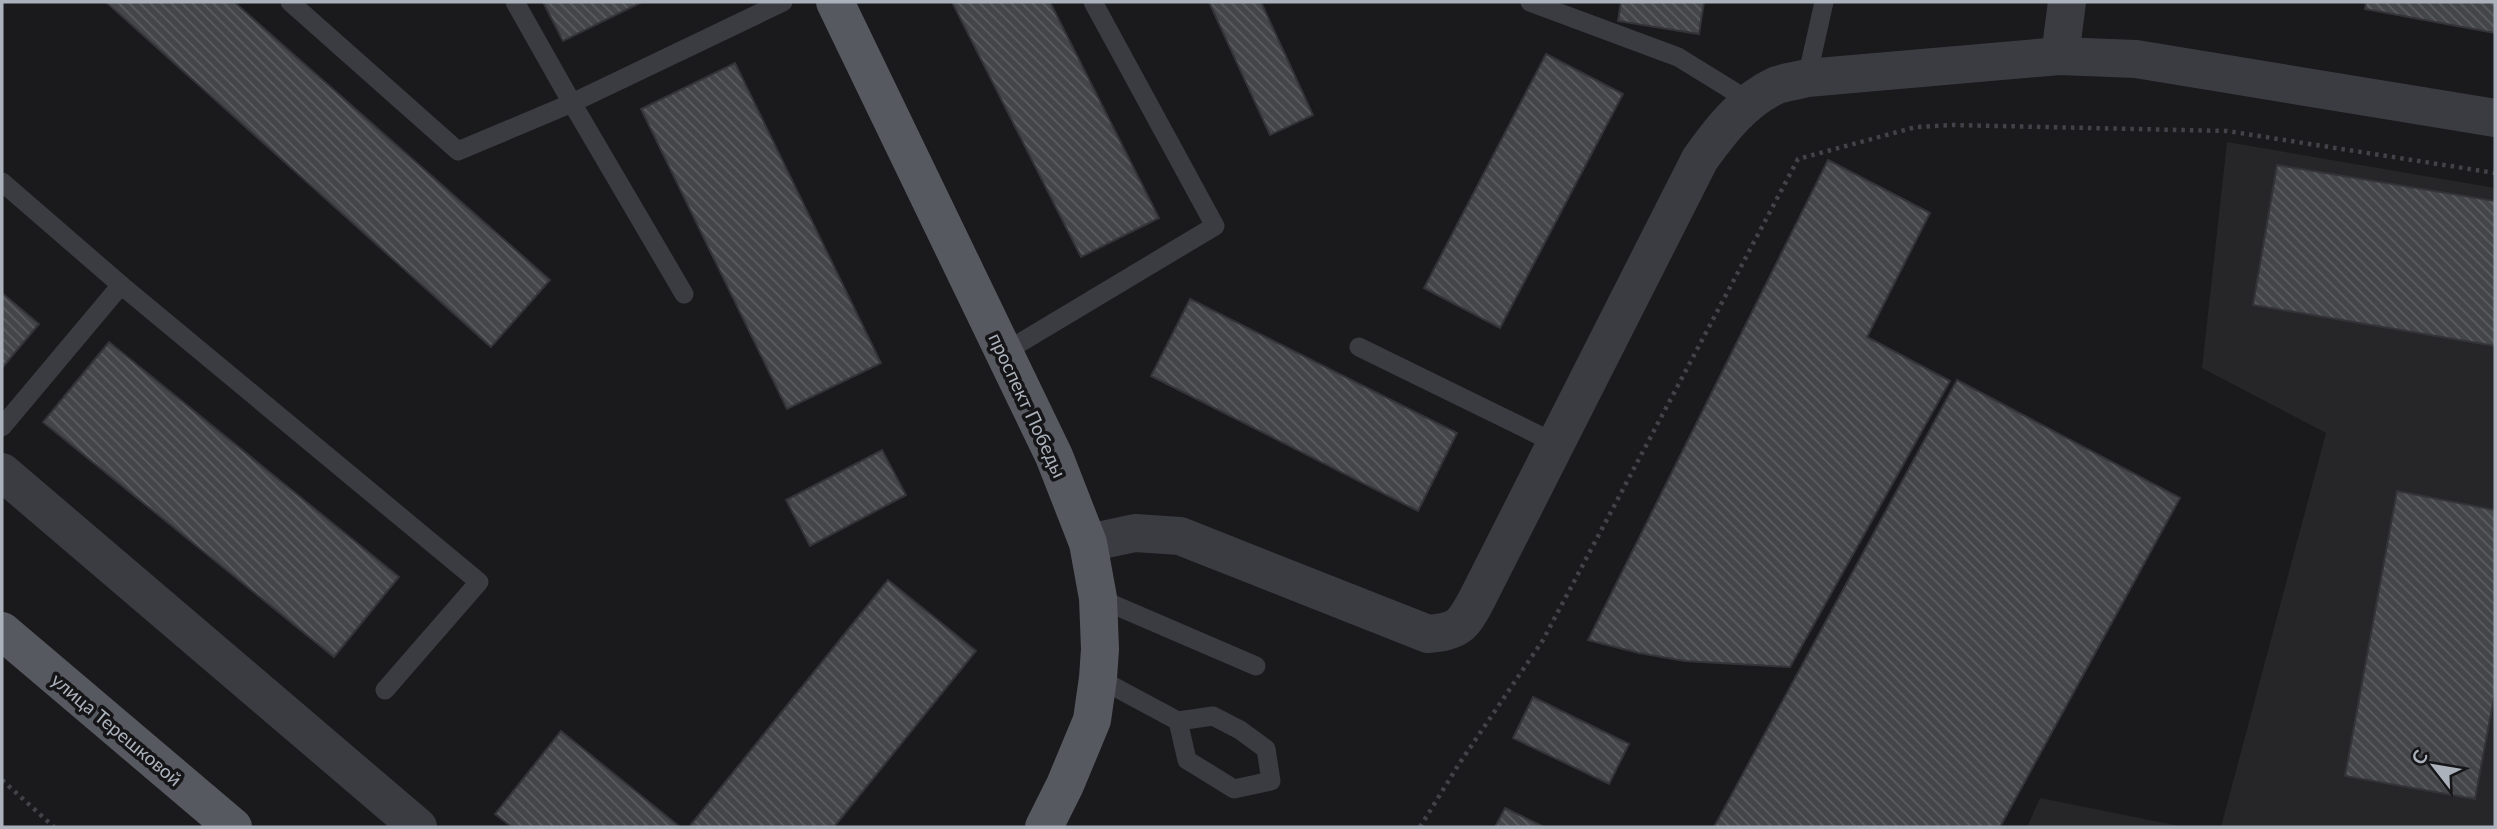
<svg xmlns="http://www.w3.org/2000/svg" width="2497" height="829" font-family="Lato,sans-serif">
<defs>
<pattern id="building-back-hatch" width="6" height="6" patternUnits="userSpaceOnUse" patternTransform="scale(1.75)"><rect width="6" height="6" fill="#444549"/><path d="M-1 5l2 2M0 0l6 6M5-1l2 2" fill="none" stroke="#5c5d61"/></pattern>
</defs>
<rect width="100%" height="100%" fill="#1a1a1c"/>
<!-- built -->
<g fill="#262629">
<path d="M2227 142 2495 188V827H2221L2326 433 2202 368Z"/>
<path d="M2040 798 2184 827H2027Z"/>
</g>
<!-- building -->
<g fill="url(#building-back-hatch)" stroke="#343438" stroke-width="2">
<path d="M106 2H234L550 280 491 347Z"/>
<path d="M543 2H642L563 41Z"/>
<path d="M952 2H1050L1159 218 1081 257Z"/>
<path d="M1209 2H1261L1313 115 1270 135Z"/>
<path d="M1621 2H1704L1699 34 1618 21Z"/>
<path d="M2366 2H2495V33L2365 9Z"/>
<path d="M1546 54 1623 94 1500 328 1424 288Z"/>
<path d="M735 63 881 363 787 409 641 109Z"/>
<path d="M1828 160 1930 213 1867 337 1950 381 1790 667 1685 661 1639 653 1588 640Z"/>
<path d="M2277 165 2495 201V346L2253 305Z"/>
<path d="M2 293 39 324 2 368Z"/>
<path d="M1190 299 1457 433 1418 511 1151 376Z"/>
<path d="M109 342 399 577 334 657 43 422Z"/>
<path d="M1957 380 2180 498 2000 827H1714Z"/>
<path d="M882 450 906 495 810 546 786 500Z"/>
<path d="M2397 491 2495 510V692L2475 799 2345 776Z"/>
<path d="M888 580 976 651 834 827H689Z"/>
<path d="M1533 697 1629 744 1609 784 1513 738Z"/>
<path d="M561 731 680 827H512L495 814Z"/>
<path d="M1505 808 1544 827H1495Z"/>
</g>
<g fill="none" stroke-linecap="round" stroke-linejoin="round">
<!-- path -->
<g stroke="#414349" stroke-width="4.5" stroke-dasharray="3.5 5" stroke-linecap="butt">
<path d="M2 780 54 827"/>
<path d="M1420 827 1459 764 1543 640 1798 159 1916 127 1952 125 2227 131 2495 173"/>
</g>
<!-- lane -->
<g stroke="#3b3c42" stroke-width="19">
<path d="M290 2 458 151 572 103 684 294"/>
<path d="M515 2 572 103 783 2"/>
<path d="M1530 2 1678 57 1751 102"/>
<path d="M1807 78 1824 2"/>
<path d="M2 182 121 285"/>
<path d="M1359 347 1555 443"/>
<path d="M1003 353 1215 226 1093 2"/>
<path d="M2 427 121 285 479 582 385 690"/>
<path d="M1098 598 1256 666"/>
<path d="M1098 678 1178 721 1213 716 1240 730 1266 749 1271 781 1234 789 1187 760 1178 721"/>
</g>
<!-- street -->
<g stroke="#3b3c42" stroke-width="38">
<path d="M2060 56 2067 2"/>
<path d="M2 472 418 827"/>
<path d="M1088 543 1135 533 1180 536 1428 634C1458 631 1462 627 1476 601L1700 159C1720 131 1743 101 1775 86 1784 82 1797 81 1807 78L2060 56 2136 59 2495 118"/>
</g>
<!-- primary -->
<g stroke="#575961" stroke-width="38">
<path d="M835 2 1054 456 1088 543 1098 598 1100 649 1098 678 1092 720 1065 785 1044 827"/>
<path d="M2 631 233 827"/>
</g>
</g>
<g text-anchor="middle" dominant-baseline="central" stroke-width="7" stroke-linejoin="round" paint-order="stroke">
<!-- street labels -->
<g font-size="19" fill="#acb2bc" stroke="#151517">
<text transform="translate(1028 405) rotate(65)">проспект Победы</text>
<text transform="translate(117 729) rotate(40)">улица Терешковой</text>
</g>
</g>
<!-- border -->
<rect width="2497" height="829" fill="none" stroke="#acb2bc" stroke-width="7"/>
<!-- north arrow -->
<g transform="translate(2434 766) rotate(301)" stroke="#151517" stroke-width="5" paint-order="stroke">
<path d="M0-5L12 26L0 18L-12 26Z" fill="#acb2bc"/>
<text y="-10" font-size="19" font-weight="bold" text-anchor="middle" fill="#acb2bc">С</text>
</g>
</svg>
